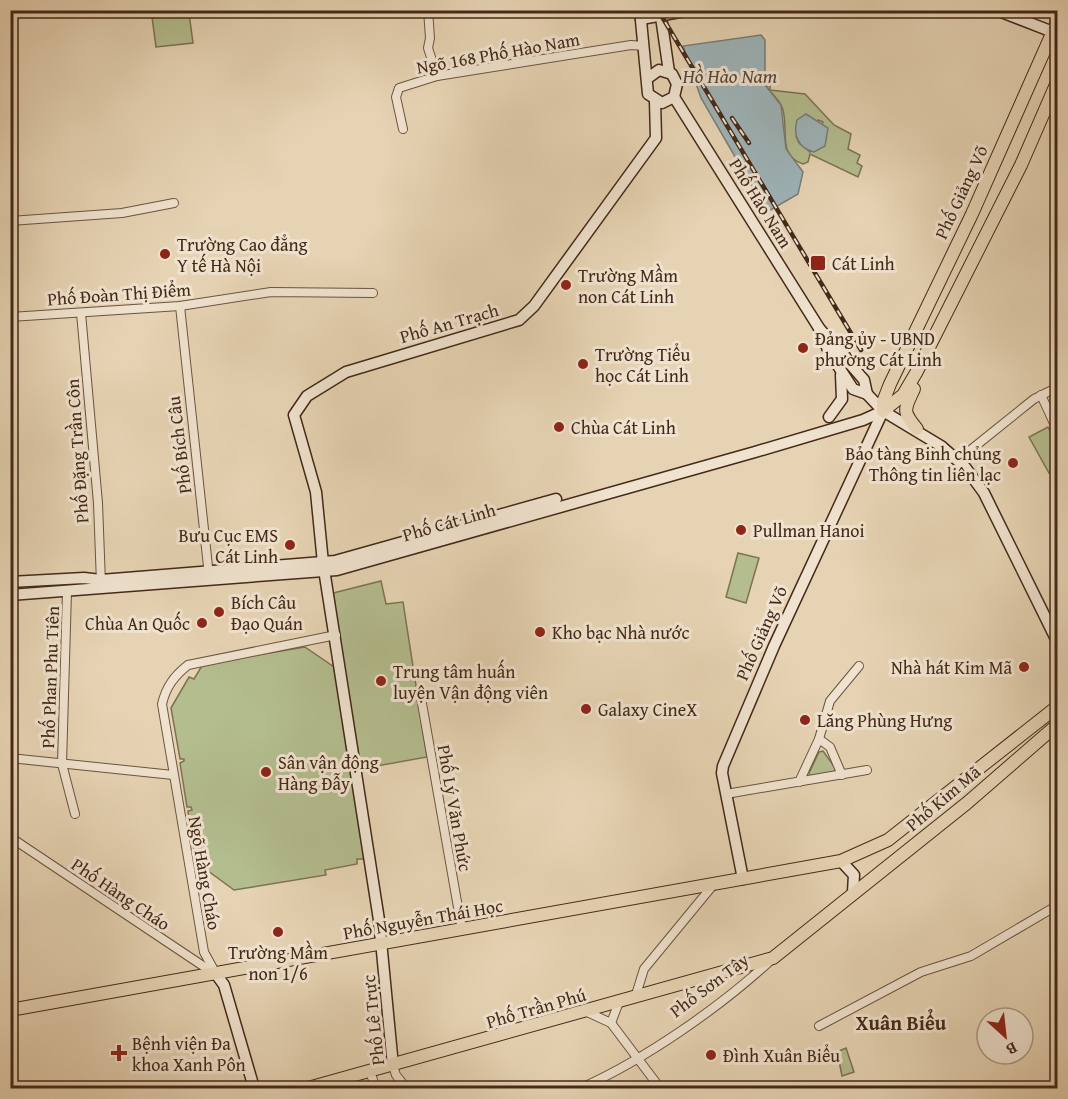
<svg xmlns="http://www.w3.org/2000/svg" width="1068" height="1099" font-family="'Gentium Book Plus',serif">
<rect width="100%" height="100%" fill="#e6d3b3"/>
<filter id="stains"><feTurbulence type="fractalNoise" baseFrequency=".00333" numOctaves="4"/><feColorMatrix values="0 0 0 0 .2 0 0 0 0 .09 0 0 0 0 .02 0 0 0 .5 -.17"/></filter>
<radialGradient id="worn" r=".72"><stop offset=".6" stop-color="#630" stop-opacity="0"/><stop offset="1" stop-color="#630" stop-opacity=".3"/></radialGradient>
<!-- green -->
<g fill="#b3bd8e" stroke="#7c7353" stroke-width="1.5" fill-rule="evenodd">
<path d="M189 13 193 43 156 47 152 17Z"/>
<path d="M765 79 770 80V90L805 94 834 125 851 134 848 149 860 155 857 163 862 166 858 177 810 154 808 162 803 164C776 156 790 127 782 107 778 96 766 92 765 79ZM818 120 823 122 810 152 799 143 796 136Z"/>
<path d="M1048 427 1057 445V469L1049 473 1029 437Z"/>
<path d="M738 553 759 558 746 603 726 597Z"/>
<path d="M381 581 386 604 403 602 427 757 360 769 333 593Z"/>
<path d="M305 647 334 667 364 859H357V864L325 870 326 875 234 890 196 862 188 811 192 810 191 807H187L180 763 184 761V759H180L171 708 189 677 194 679 203 664Z"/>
<path d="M823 751 836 769 834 773 810 777 809 773 819 752Z"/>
<path d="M846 1048 854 1072 842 1076 839 1061 835 1062 832 1054Z"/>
</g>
<!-- water -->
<g fill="#9db4b9" stroke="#797c79" stroke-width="1.5">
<path d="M761 35 765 40V85L781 105 786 149 803 172 798 194 767 212 701 98 683 46Z"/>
<path d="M806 114 828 128 825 146 814 152C798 148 793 135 797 120Z"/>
</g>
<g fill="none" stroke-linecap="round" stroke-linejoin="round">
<!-- street casing -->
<g stroke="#6c543f" stroke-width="10">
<g id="street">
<path d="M428 10 430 38 428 48 437 76"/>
<path d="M403 129 396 97 399 88 437 76 631 45 644 46"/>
<path d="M10 221 122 213 174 203"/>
<path d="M180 306 209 576"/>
<path d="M81 313 98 503 101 583"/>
<path d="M10 317 180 306 271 292 373 293"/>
<path d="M1041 395 1058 432"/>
<path d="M958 460 1034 399 1058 387"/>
<path d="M67 591 62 764 75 814"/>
<path d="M420 692 462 930"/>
<path d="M10 758 173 775"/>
<path d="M842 775 830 747 819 739 830 701 859 666"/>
<path d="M799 782 819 739"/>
<path d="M726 794 867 770"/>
<path d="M10 837 212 972"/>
<path d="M216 974 204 952 162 704C166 687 174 676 188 665L336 635"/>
<path d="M635 998 644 969 714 884"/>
<path d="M587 1012 611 1023 660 1088"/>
<path d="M611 1023 619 1002"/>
<path d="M819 1026 921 972 971 956 1058 905"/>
<path d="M393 1066 396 1075 406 1088"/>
<path d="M370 1072 376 1088"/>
<path d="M581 1088C644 1060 719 1008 770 961"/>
</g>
</g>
<!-- secondary casing -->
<g stroke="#442918" stroke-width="13">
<g id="secondary">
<path d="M640 10 648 94 662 103 674 97 677 84 672 74 659 70 648 78"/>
<path d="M660 10 669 72"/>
<path d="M996 10 1053 32"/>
<path d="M641 19 691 10"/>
<path d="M674 97 819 328 864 380 867 394"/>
<path d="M819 328 829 352 853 389 867 394 883 411 941 446 965 467 984 493 1058 643"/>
<path d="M829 417 842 399 841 375"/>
<path d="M10 582 84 578 101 580 335 561 556 499"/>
<path d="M10 595 337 570 755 452 863 420 883 411"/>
<path d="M841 861 854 875 853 892"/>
<path d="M743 879 722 773 723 766 774 646 883 411"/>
<path d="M216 974 224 985 254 1088"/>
<path d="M393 1066 379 920 323 563 316 492 294 415 307 396 346 372 519 320 534 306 656 138 655 101"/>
</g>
</g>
<!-- primary casing -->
<g stroke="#442918" stroke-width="14">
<g id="primary">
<path d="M914 389C904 410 902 411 917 429"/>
<path d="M883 411V402L890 384 972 214 1058 20"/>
<path d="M883 411 903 395 916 373 1021 165 1058 80"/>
<path d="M10 1010 841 861 888 840 1058 706"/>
<path d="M308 1088 773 958 967 803 1058 724"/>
</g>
</g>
<!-- street -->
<use href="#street" stroke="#efe2ce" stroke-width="8"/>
<!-- secondary -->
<use href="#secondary" stroke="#efe2ce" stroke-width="10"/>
<!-- primary -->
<use href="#primary" stroke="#e6d3b3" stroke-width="12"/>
<!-- rail casing -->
<g stroke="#442918" stroke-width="4.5">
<g id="rail">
<path d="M658 10 861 350"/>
<path d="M732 118 749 143"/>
</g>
</g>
<!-- rail -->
<use href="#rail" stroke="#efe2ce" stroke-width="2" stroke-dasharray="7" stroke-linecap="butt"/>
</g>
<!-- markers -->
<g fill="#8f2418" stroke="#efe2ce" stroke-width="2">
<circle cx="165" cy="254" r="6"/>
<rect x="810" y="255" width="16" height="16" rx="3"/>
<circle cx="566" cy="285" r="6"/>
<circle cx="803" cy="348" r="6"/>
<circle cx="583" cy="364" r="6"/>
<circle cx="559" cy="427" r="6"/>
<circle cx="1013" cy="463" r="6"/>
<circle cx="741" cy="530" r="6"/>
<circle cx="290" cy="545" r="6"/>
<circle cx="219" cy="612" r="6"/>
<circle cx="202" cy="623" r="6"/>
<circle cx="540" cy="632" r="6"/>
<circle cx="1024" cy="667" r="6"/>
<circle cx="381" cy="681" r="6"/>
<circle cx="586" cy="709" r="6"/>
<circle cx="805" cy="720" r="6"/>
<circle cx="266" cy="772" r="6"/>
<circle cx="278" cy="932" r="6"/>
<path d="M116 1044h6v6h6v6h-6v6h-6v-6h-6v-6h6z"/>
<circle cx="711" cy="1055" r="6"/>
</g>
<g text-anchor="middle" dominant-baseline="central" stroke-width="6" stroke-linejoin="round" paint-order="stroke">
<!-- street labels -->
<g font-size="18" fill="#442918" stroke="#efe2ce">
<text transform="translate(498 53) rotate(-10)">Ngõ 168 Phố Hào Nam</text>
<text transform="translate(961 192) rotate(-65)">Phố Giảng Võ</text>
<text transform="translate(761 203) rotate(58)">Phố Hào Nam</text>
<text transform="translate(119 294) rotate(-4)">Phố Đoàn Thị Điểm</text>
<text transform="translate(449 323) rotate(-16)">Phố An Trạch</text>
<text transform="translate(179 445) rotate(-97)">Phố Bích Câu</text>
<text transform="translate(77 451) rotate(-94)">Phố Đặng Trần Côn</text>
<text transform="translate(449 522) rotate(-16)">Phố Cát Linh</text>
<text transform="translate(761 633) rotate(-66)">Phố Giảng Võ</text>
<text transform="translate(50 677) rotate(-88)">Phố Phan Phu Tiên</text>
<text transform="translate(943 798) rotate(-40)">Phố Kim Mã</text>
<text transform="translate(455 808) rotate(80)">Phố Lý Văn Phức</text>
<text transform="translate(205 873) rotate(80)">Ngõ Hàng Cháo</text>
<text transform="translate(121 894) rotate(34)">Phố Hàng Cháo</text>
<text transform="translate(423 919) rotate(-10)">Phố Nguyễn Thái Học</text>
<text transform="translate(709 985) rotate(-37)">Phố Sơn Tây</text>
<text transform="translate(536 1008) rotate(-16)">Phố Trần Phú</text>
<text transform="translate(373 1020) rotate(-96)">Phố Lê Trực</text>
</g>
<!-- poi labels -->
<g font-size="18" fill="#442918" stroke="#efe2ce" text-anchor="start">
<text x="177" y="244">Trường Cao đẳng<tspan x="177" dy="21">Y tế Hà Nội</tspan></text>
<text x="832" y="263">Cát Linh</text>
<text x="578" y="275">Trường Mầm<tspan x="578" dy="21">non Cát Linh</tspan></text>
<text x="815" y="338">Đảng ủy - UBND<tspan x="815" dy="21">phường Cát Linh</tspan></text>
<text x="595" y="354">Trường Tiểu<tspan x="595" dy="21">học Cát Linh</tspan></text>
<text x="571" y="427">Chùa Cát Linh</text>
<text x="1001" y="453" text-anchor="end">Bảo tàng Binh chủng<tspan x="1001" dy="21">Thông tin liên lạc</tspan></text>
<text x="753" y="530">Pullman Hanoi</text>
<text x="278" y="535" text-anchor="end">Bưu Cục EMS<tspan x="278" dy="21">Cát Linh</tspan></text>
<text x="231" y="602">Bích Câu<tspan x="231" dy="21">Đạo Quán</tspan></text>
<text x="190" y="623" text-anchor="end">Chùa An Quốc</text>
<text x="552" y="632">Kho bạc Nhà nước</text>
<text x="1012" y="667" text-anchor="end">Nhà hát Kim Mã</text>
<text x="393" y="671">Trung tâm huấn<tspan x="393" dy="21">luyện Vận động viên</tspan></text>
<text x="598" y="709">Galaxy CineX</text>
<text x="817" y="720">Lăng Phùng Hưng</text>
<text x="278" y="762">Sân vận động<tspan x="278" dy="21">Hàng Đẫy</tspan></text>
<text x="278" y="952" text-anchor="middle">Trường Mầm<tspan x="278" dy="21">non 1/6</tspan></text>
<text x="132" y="1043">Bệnh viện Đa<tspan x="132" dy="21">khoa Xanh Pôn</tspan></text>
<text x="723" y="1055">Đình Xuân Biểu</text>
</g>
<!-- water labels -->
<g font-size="20" font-style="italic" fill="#564538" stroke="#efe2ce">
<text x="730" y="75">Hồ Hào Nam</text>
</g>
<!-- neighbourhood labels -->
<g font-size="20" font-weight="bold" fill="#442918" stroke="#efe2ce">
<text x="901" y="1022">Xuân Biểu</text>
</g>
</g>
<!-- margin -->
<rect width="1068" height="1099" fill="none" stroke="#e6d3b3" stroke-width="36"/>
<rect x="12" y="12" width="1044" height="1075" fill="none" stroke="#442918" stroke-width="3"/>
<rect x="18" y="18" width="1032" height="1063" fill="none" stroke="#442918" stroke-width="1.5"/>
<!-- north arrow -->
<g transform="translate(1005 1036) rotate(153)"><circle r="28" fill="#efe2ce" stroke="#ab9885" stroke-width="1.5"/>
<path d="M0-4.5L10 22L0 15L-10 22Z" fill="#8f2418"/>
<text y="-9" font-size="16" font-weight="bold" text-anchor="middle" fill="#442918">B</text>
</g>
<rect width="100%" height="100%" filter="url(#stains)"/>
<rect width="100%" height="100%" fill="url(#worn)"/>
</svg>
